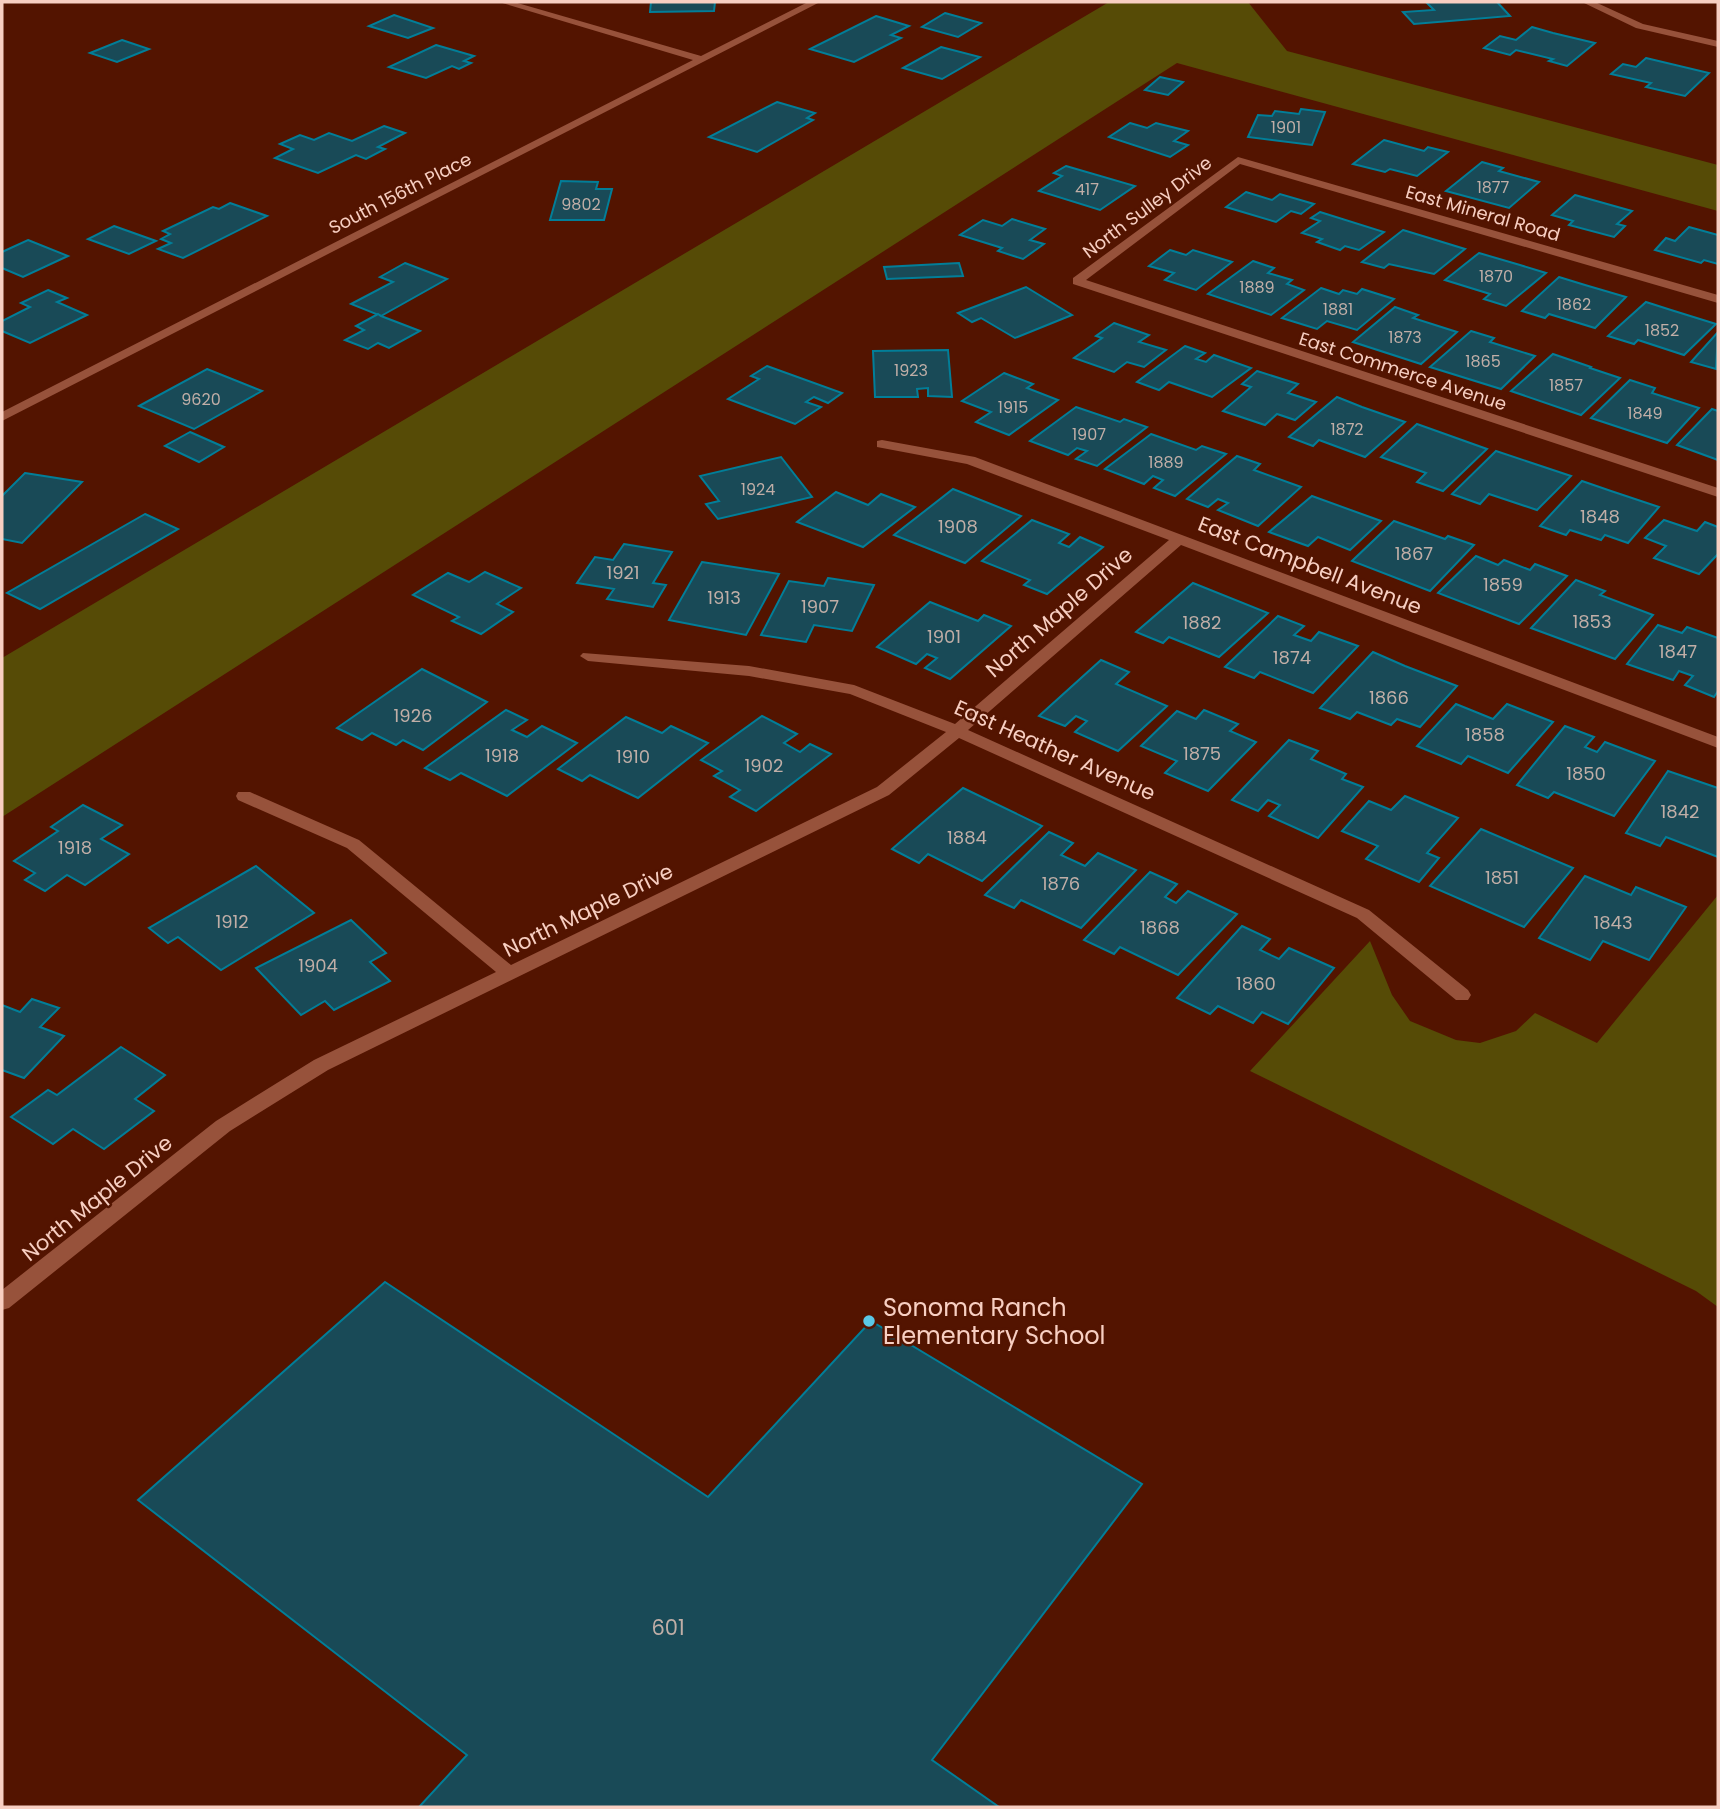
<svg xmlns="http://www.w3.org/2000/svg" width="1720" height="1809" font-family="Poppins,sans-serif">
<rect width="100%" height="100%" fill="#531400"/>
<!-- green -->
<g fill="#564b06">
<path d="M1109 2H1248L1287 51 1718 165V211L1177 63 2 817V658Z"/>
<path d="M1718 895V1307L1696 1291 1250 1071 1370 941 1392 995 1410 1021 1456 1040 1480 1043 1516 1031 1535 1013 1597 1043Z"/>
</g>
<!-- building -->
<g fill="#194a57" stroke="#027e98" stroke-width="2">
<path d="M651 2H715L714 11 650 12Z"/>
<path d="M1426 2H1497L1510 16 1414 24 1403 12 1434 10Z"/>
<path d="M945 13 981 23 958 37 922 27Z"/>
<path d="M394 15 433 28 408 38 369 26Z"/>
<path d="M876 16 909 26 891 35 901 38 854 62 810 49Z"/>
<path d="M1532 27 1553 33 1595 43 1567 66 1549 61 1553 59 1516 50 1510 55 1484 48 1500 36 1516 40Z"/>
<path d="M122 40 149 49 117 62 90 53Z"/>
<path d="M436 45 474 56 464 61 471 63 459 69 452 66 426 78 389 67Z"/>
<path d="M941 47 980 57 942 79 903 68Z"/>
<path d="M1646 58 1709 73 1685 96 1646 87 1651 83 1611 74 1623 64 1636 67Z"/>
<path d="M1160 77 1183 82 1168 95 1145 90Z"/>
<path d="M777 102 815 113 807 118 813 120 757 152 709 137Z"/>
<path d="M1301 109 1325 112 1312 145 1248 137 1258 115 1272 116 1275 111 1299 114Z"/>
<path d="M1130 123 1147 128 1156 123 1188 131 1174 141 1188 145 1170 157 1109 137Z"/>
<path d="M384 126 405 133 378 147 385 149 366 159 356 155 318 173 275 158 293 149 280 144 300 135 314 140 329 133 352 141Z"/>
<path d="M1384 140 1424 151 1428 147 1448 152 1417 176 1390 169 1385 172 1353 164Z"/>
<path d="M1482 162 1503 168 1499 171 1539 182 1509 208 1446 191Z"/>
<path d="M1066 166 1135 186 1100 210 1039 191 1062 176 1054 173Z"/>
<path d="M561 181 598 182 596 189H612L604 220H550Z"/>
<path d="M1246 192 1272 200 1280 194 1314 204 1301 214 1291 211 1276 222 1226 207Z"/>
<path d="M1575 195 1632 211 1617 224 1625 226 1614 237 1569 225 1573 221 1552 215Z"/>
<path d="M230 203 267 216 183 258 158 249 171 243 161 239 170 234 163 231 213 207 219 209Z"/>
<path d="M1320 212 1384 232 1359 250 1345 246 1340 250 1317 242 1322 239 1302 233 1320 221 1311 218Z"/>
<path d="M1012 219 1045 229 1030 240 1044 244 1023 259 998 251 1002 248 960 235 983 220 1002 226Z"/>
<path d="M114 226 156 241 129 254 88 239Z"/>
<path d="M1689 227 1718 235V264L1704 260 1701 263 1655 250 1666 238 1675 241Z"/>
<path d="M1403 230 1426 237 1465 249 1434 274 1389 264 1384 268 1362 262Z"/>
<path d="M28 240 68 256 23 277 2 268V252Z"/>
<path d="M1170 250 1186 255 1193 250 1232 262 1196 290 1165 280 1174 273 1149 266Z"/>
<path d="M1479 253 1520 265 1546 273 1506 306 1484 299 1490 294 1445 280Z"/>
<path d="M1253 261 1274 268 1268 273 1292 280 1287 284 1304 290 1271 315 1208 294Z"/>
<path d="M405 263 447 279 381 316 351 304 393 282 380 277Z"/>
<path d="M959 263 963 276 887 279 884 267Z"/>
<path d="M1559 277 1585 285 1626 297 1595 328 1549 314 1545 318 1522 311Z"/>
<path d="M1026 287 1072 315 1015 338 981 318 972 322 958 313Z"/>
<path d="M1321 288 1339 294 1343 290 1357 294 1362 289 1394 299 1357 330 1327 321 1317 329 1282 318Z"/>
<path d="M48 290 67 298 57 302 87 315 30 343 2 331V321L30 307 21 303Z"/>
<path d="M1646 302 1671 310 1716 324 1684 355 1638 340 1634 344 1608 336Z"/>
<path d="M1395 307 1418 315 1413 318 1457 332 1421 364 1353 342Z"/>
<path d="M378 314 381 316 420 331 389 348 378 343 368 349 345 340 364 330 356 326Z"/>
<path d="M1114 323 1149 335 1139 342 1166 350 1144 367 1127 362 1114 372 1074 358 1102 338 1096 336Z"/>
<path d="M1471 331 1494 338 1490 342 1535 356 1501 389 1430 367Z"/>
<path d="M1718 332 1716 369 1691 362Z"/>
<path d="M1185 346 1205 353 1196 359 1206 362 1214 355 1251 368 1212 397 1169 382 1159 390 1137 382Z"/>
<path d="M948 350 952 397 928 396V388L917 389 918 397H875L873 351Z"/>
<path d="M1553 354 1591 367 1590 368 1620 378 1581 415 1511 391Z"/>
<path d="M767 366 842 393 828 403 814 397 806 402 821 407 795 424 728 399 759 379 751 376Z"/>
<path d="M207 369 262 391 194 429 139 406Z"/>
<path d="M1257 371 1298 384 1288 393 1316 402 1295 420 1277 414 1265 425 1223 411 1251 387 1242 384Z"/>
<path d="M1004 373 1033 384 1027 388 1058 400 1009 435 976 422 991 412 962 401Z"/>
<path d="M1630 380 1655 388 1652 393 1699 408 1667 443 1591 418Z"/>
<path d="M1337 397 1362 407 1405 422 1365 457 1319 440 1313 446 1289 437Z"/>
<path d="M1076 407 1120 422 1124 419 1147 427 1097 466 1076 459 1087 451 1077 448 1068 455 1030 441Z"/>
<path d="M1712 409 1718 411V460L1677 445Z"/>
<path d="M1417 424 1487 449 1443 491 1417 482 1426 473 1381 457Z"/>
<path d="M190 432 224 447 199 462 165 446Z"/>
<path d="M1151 434 1196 450 1202 446 1226 454 1175 496 1154 488 1163 480 1153 476 1144 484 1105 469Z"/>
<path d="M1496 451 1571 476 1537 510 1489 494 1480 504 1452 494Z"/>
<path d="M1237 456 1260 464 1254 470 1301 487 1258 526 1218 510 1228 503 1218 499 1208 507 1187 499Z"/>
<path d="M781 457 812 497 718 519 706 504 719 501 700 476Z"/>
<path d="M25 473 82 482 22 543 2 539V496Z"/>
<path d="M1582 481 1611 491 1659 507 1628 543 1605 535 1601 540 1570 530 1566 535 1540 526Z"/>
<path d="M953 489 1021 516 965 563 894 535Z"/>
<path d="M836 492 868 505 881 494 915 507 863 547 797 522Z"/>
<path d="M1312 496 1381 521 1350 550 1318 537 1308 546 1269 532Z"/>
<path d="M145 514 178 529 40 609 7 593Z"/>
<path d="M1032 520 1069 534 1059 543 1069 547 1080 537 1103 547 1047 594 1024 585 1030 580 982 561Z"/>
<path d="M1664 520 1697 531 1705 522 1718 527V554L1699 574 1654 558 1666 546 1645 538Z"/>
<path d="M1394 521 1445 539 1448 536 1474 545 1430 591 1352 561Z"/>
<path d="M624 544 672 552 653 583 666 585 653 607 607 599 614 589 577 583 595 557 613 560Z"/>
<path d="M1476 556 1498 565 1504 560 1530 570 1535 564 1567 576 1519 624 1438 593Z"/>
<path d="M702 562 779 574 746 635 669 620Z"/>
<path d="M485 572 521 588 497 604 513 612 481 634 452 621 459 617 413 595 448 573 469 582Z"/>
<path d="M828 578 874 585 852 631 814 625 806 642 761 635 789 581 824 586Z"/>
<path d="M1576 580 1605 591 1600 595 1653 615 1615 659 1531 628Z"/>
<path d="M1193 583 1268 613 1219 657 1169 637 1163 643 1136 632Z"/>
<path d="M930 602 978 621 984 615 1011 626 950 679 925 668 937 658 927 654 916 664 877 647Z"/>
<path d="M1278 616 1304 626 1294 635 1311 641 1319 632 1358 646 1313 693 1260 672 1254 678 1225 667Z"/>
<path d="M1658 625 1682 633 1687 627 1718 638V691L1714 697 1685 685 1693 676 1679 671 1673 680 1627 664Z"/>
<path d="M1373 652 1405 666 1457 686 1420 727 1397 719 1391 725 1357 712 1350 719 1320 708Z"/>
<path d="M1101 660 1129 672 1116 684 1167 706 1118 751 1075 732 1087 721 1076 716 1065 726 1039 716Z"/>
<path d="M422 669 487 702 423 750 403 740 396 745 372 733 362 740 337 728Z"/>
<path d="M1456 704 1493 719 1507 704 1553 722 1508 773 1468 756 1461 764 1417 746Z"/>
<path d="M506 710 527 720 512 730 527 737 542 726 577 743 507 796 461 773 450 780 425 768Z"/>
<path d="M1204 710 1238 724 1230 731 1256 742 1208 791 1165 773 1177 761 1141 746 1177 711 1196 719Z"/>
<path d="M762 716 797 734 784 743 800 752 810 744 831 754 756 811 730 797 740 790 714 776 722 771 701 760Z"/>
<path d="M626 717 662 733 671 726 708 743 638 798 590 775 582 781 558 769Z"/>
<path d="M1565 726 1594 737 1585 747 1597 752 1605 742 1655 761 1614 816 1554 792 1548 798 1517 785Z"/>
<path d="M1289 740 1318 751 1311 759 1346 774 1342 779 1363 787 1318 838 1269 816 1280 805 1268 800 1258 811 1232 800Z"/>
<path d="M1668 771 1718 788V857L1666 837 1660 846 1626 833Z"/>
<path d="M963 788 1042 826 982 881 928 854 919 863 892 849Z"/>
<path d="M1405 796 1458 818 1427 853 1439 858 1419 882 1366 859 1378 846 1342 831 1369 801 1391 810Z"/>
<path d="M83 805 122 825 101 839 129 854 85 885 67 875 45 891 25 880 35 873 14 861 58 831 51 827Z"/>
<path d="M1481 829 1573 868 1524 927 1430 886Z"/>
<path d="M1049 832 1073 843 1061 855 1085 866 1098 853 1136 870 1081 928 1021 900 1014 908 985 895Z"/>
<path d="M256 866 314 913 221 970 178 937 168 943 149 928Z"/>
<path d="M1150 872 1177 884 1165 897 1176 903 1188 891 1237 914 1178 975 1120 947 1114 954 1084 940Z"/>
<path d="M1585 876 1631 895 1636 887 1686 907 1649 960 1603 941 1590 960 1539 938Z"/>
<path d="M351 920 386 953 370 962 390 981 334 1010 325 1001 301 1015 256 968Z"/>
<path d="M1242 926 1270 939 1260 950 1279 959 1289 948 1334 968 1288 1024 1262 1012 1253 1023 1218 1006 1210 1014 1177 998Z"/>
<path d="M32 999 59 1008 40 1027 64 1036 24 1078 2 1070V1005L20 1012Z"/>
<path d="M121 1047 165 1075 135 1099 154 1111 104 1149 73 1129 53 1144 11 1117 48 1090 57 1095Z"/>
<path d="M385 1282 708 1497 871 1321 1142 1484 932 1760 999 1807H419L467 1755 138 1500Z"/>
</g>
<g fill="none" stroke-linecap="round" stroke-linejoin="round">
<!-- minor -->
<g fill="#97523b" fill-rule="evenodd">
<path d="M499 2H514L701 56 808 2H820L2 421V412L693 60Z"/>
<path d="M1582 2H1595L1643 24 1718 41V47L1636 28Z"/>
<path d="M1238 157 1718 295V303L1240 164 1086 280 1718 488V497L1073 284V278Z"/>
<path d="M882 440 975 457 1718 737V748L1181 545 968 730 1369 910 1468 990 1471 995 1468 1000H1456L1357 918 959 738 889 795 328 1070 230 1131 9 1308 2 1310V1290L216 1121 314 1060 496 972 347 848 238 800 236 796 238 792H250L359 840 511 965 877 787 946 732 850 694 749 676 588 661 580 656 583 653 749 666 854 685 955 724 1169 540 967 464 877 447V441Z"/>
</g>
</g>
<!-- markers -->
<circle fill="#5bc8e6" stroke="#531400" stroke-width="2.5" cx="869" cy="1321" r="7"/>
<g text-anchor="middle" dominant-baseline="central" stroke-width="5" stroke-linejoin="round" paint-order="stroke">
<!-- far-number labels -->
<g font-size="16" fill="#c0aea7">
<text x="1286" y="127">1901</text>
<text x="1493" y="187">1877</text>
<text x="1087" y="189">417</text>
<text x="581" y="204">9802</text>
<text x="1496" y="276">1870</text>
<text x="1257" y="287">1889</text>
<text x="1574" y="304">1862</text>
<text x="1338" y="309">1881</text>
<text x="1662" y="330">1852</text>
<text x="1405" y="337">1873</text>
<text x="1483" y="361">1865</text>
<text x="911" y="370">1923</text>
<text x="1566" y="385">1857</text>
<text x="201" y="399">9620</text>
<text x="1013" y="407">1915</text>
<text x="1645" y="413">1849</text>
<text x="1347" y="429">1872</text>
<text x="1089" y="434">1907</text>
<text x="1166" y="462">1889</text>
<text x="758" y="489">1924</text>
</g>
<!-- far-street labels -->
<g font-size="18" fill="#f8cfc2" stroke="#531400">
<text transform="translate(400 193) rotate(-27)">South 156th Place</text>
<text transform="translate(1147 207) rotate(-37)">North Sulley Drive</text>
<text transform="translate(1483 213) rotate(16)">East Mineral Road</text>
<text transform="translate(1403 371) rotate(18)">East Commerce Avenue</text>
</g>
<!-- number labels -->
<g font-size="18" fill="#c0aea7">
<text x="1600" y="516">1848</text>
<text x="958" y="526">1908</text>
<text x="1414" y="553">1867</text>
<text x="623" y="572">1921</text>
<text x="1503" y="584">1859</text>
<text x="724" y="597">1913</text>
<text x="820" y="606">1907</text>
<text x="1592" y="621">1853</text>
<text x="1202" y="622">1882</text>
<text x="944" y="636">1901</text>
<text x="1678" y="651">1847</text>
<text x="1292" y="657">1874</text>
<text x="1389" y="697">1866</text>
<text x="413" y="715">1926</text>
<text x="1485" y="734">1858</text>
<text x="1202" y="753">1875</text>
<text x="502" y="755">1918</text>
<text x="633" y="756">1910</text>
<text x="764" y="765">1902</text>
<text x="1586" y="773">1850</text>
<text x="1680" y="811">1842</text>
<text x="967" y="837">1884</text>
<text x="75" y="847">1918</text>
<text x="1502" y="877">1851</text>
<text x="1061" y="883">1876</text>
<text x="232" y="921">1912</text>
<text x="1613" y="922">1843</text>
<text x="1160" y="927">1868</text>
<text x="318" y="965">1904</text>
<text x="1256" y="983">1860</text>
</g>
<!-- street labels -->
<g font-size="21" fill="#f8cfc2" stroke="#531400">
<text transform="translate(1310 565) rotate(21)">East Campbell Avenue</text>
<text transform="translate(1059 612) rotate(-41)">North Maple Drive</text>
<text transform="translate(1055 750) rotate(24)">East Heather Avenue</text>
<text transform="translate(588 910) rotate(-26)">North Maple Drive</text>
<text transform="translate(97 1198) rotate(-39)">North Maple Drive</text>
</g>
<!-- near-number labels -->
<g font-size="21" fill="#c0aea7">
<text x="668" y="1627">601</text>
</g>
<!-- near-poi labels -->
<g font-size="24" fill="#f8cfc2" stroke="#531400" text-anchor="start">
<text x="883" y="1307">Sonoma Ranch<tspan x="883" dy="28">Elementary School</tspan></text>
</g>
</g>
<!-- border -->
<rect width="1720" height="1809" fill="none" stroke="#f8cfc2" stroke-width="7"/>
</svg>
